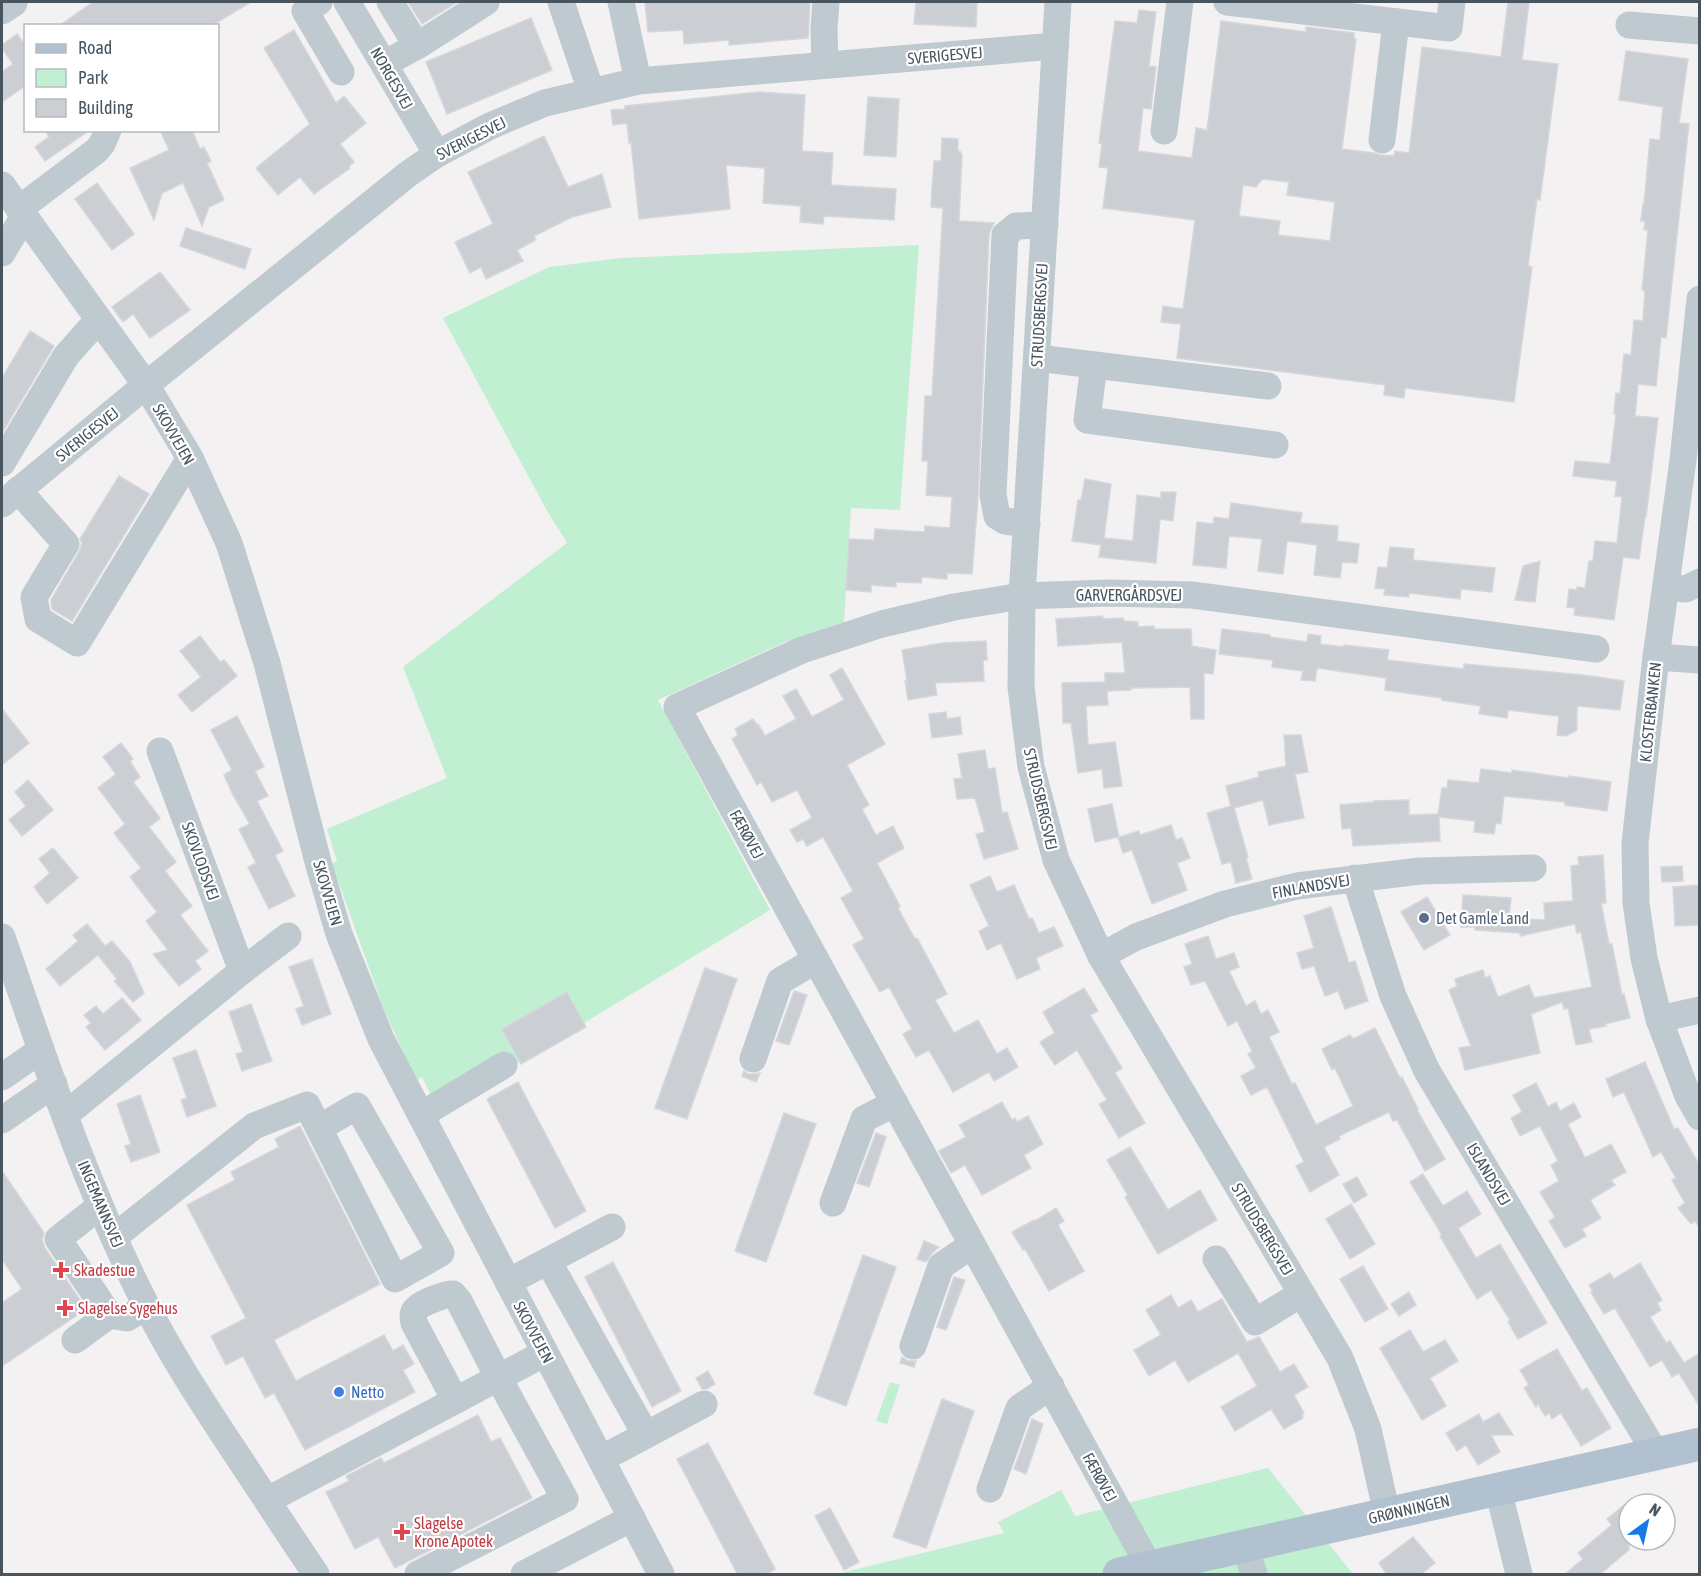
<svg xmlns="http://www.w3.org/2000/svg" width="1701" height="1576" font-family="'Asap Condensed',sans-serif">
<rect width="100%" height="100%" fill="#f3f1f1"/>
<!-- green -->
<g fill="#c0f0d1">
<path d="M919 245 900 510 851 508 844 622 785 642 658 700 770 910 439 1111 422 1077 416 1081 383 1007 332 864 337 861 327 829 447 778 403 667 567 543 546 509 443 318 549 267 622 258Z"/>
<path d="M890 1382 900 1385 887 1424 876 1421Z"/>
<path d="M1268 1468 1353 1574H837L1004 1533 998 1522 1061 1490 1075 1516Z"/>
</g>
<!-- building -->
<g fill="#cbced3" stroke="#d5d7dc" stroke-width="1.5" fill-rule="evenodd">
<path d="M93 2H251L211 26H59Z"/>
<path d="M408 2H457L422 24Z"/>
<path d="M645 2H810L808 38 729 45V40L684 44 683 30 648 32Z"/>
<path d="M916 2H976V3H977L976 27 914 24Z"/>
<path d="M1508 2H1529L1522 60 1558 64 1540 200 1537 199 1528 266 1532 267 1514 402 1405 388 1404 398 1384 395 1385 385 1177 358 1181 324 1161 322 1163 306 1183 309 1195 220 1103 208 1108 168 1099 167 1102 144 1099 143 1115 21 1137 23 1139 10 1156 12 1149 66 1156 67 1151 109 1143 108 1138 151 1192 158 1196 128 1207 130 1221 21 1306 32V27L1354 33V38L1356 39 1342 149 1374 153 1380 155 1394 156 1395 151 1409 153 1422 47 1501 57ZM1262 179 1289 182 1287 195 1335 202 1330 241 1278 235 1280 221 1239 216 1243 185 1256 187Z"/>
<path d="M531 18 552 70 447 114 426 62Z"/>
<path d="M294 30 336 103 344 96 366 123 340 144 354 162 349 166 350 168 314 194 300 177 278 195 256 168 310 124 264 48Z"/>
<path d="M17 34 26 47V85L2 102V72L13 64 2 48V45Z"/>
<path d="M1626 51 1688 59 1679 123 1689 124 1666 338 1661 337 1656 386 1638 384 1635 416 1658 418 1646 517H1645L1639 559 1623 557 1614 620 1574 615 1575 608 1567 607 1569 589 1577 590V587L1585 588 1589 561H1593L1595 541 1617 543 1622 497 1615 496 1617 481 1573 476 1575 461 1610 464 1616 414H1614L1616 393 1620 394 1624 354 1631 355 1634 320 1643 321 1645 291 1642 290 1648 230H1644L1645 221H1641L1643 204H1644L1650 139 1660 140 1663 107 1619 100Z"/>
<path d="M759 92 805 95 802 151 833 153 831 185 896 189 894 220 824 216 823 224 800 222 801 206 763 203 765 168 726 165 730 209 639 219 631 142 629 143 627 123 613 125 611 110 625 109V106Z"/>
<path d="M868 97 899 99 896 157 864 155Z"/>
<path d="M45 130H90L45 161 35 147 49 137Z"/>
<path d="M160 130H192L200 149 204 147 211 161 207 163 224 200 209 207 202 226 183 183 162 193 154 220 130 168 169 150Z"/>
<path d="M544 136 568 187 602 174 611 207 572 217 534 236 536 240 517 250 523 261 486 279 481 267 470 273 455 242 493 224 468 172Z"/>
<path d="M942 138 958 139V151L961 152 962 155 959 221 994 223 989 234 978 498 972 574 947 573V579L922 577 921 583 896 582V587L871 585V592L846 590 849 539 874 540 875 529 925 532V526L950 528 952 497 926 495 928 461H922L925 396H932L943 208 931 207 932 189 934 161H941Z"/>
<path d="M97 183 134 234 112 250 75 199Z"/>
<path d="M186 228 251 249 245 269 180 246Z"/>
<path d="M160 272 190 310 150 338 133 314 123 322 112 307Z"/>
<path d="M30 331 54 346 2 433V378Z"/>
<path d="M119 476 149 494 72 621 52 609 51 600 79 552 82 543 80 539Z"/>
<path d="M1085 479 1111 484 1104 538 1133 541 1137 495 1161 498V492H1176L1173 521 1160 519 1156 563 1099 557 1101 545 1072 541 1078 500H1081Z"/>
<path d="M1231 503 1302 513 1300 523 1338 526 1337 541 1359 544 1357 563 1342 562 1340 578 1314 575 1317 545 1287 541 1283 574 1258 571 1262 539 1229 536 1226 568 1193 565 1197 522 1213 524 1214 517 1229 519Z"/>
<path d="M1390 547 1414 549 1413 560 1495 568 1492 592 1461 589 1460 599 1409 593V597L1384 595 1385 589 1375 588 1378 567 1387 568Z"/>
<path d="M1540 561 1535 602 1515 600 1523 566Z"/>
<path d="M1103 616V619L1123 618 1124 621 1138 622V627L1154 626V629H1191L1192 646 1216 650 1213 674 1204 673V719H1191L1190 687 1131 688V690L1107 691 1108 705 1086 706 1088 745 1115 742 1122 786 1104 788 1102 769 1078 773 1071 723H1063L1062 683 1105 682V673H1125L1122 642 1058 646 1056 619Z"/>
<path d="M1222 629 1270 635V637L1307 642 1308 634 1321 636 1320 644 1344 647V645L1389 650 1387 660 1464 669V664L1583 675 1624 681 1620 710 1577 706V730L1566 736 1557 735 1559 716 1508 710 1507 718 1479 714 1481 706 1442 700V698L1385 690 1386 678 1317 668 1315 681 1301 680 1303 671 1272 667 1273 660 1219 654Z"/>
<path d="M200 636 220 662 224 660 237 676 192 712 178 695 201 677 180 651Z"/>
<path d="M986 641 987 660H983L984 681 935 683 937 695 908 700 905 681H907L902 650 943 643Z"/>
<path d="M842 668 885 744 847 765 869 805 862 809 876 835 893 826 904 848 877 863 900 906 898 908 915 939 917 938 947 994 935 1000 954 1033 978 1020 997 1054 1007 1048 1018 1067 994 1081 989 1072 953 1092 929 1050 916 1057 903 1034 912 1029 889 987 880 992 853 945 864 939 841 898 853 891 823 837 807 846 803 839 797 842 790 830 812 818 797 790 772 802 761 782 757 785 732 739 738 735 735 729 753 719 757 725 758 724 765 736 796 719 783 696 796 689 812 717 844 700 830 675Z"/>
<path d="M2 709 29 743 2 765Z"/>
<path d="M946 712 947 719 960 717 962 734 932 738 929 714Z"/>
<path d="M237 716 264 767 255 771 268 796 257 801 283 851 275 855 295 896 269 909 248 867 256 863 239 829 250 824 233 795 224 775 232 770 211 730Z"/>
<path d="M1284 735H1301L1308 772 1295 774 1304 818 1269 825 1263 800 1234 808 1248 857 1246 858 1252 879 1236 883 1231 862 1222 864 1207 813 1231 806 1226 786 1259 777 1258 772 1286 766Z"/>
<path d="M121 743 133 759 130 761 140 777 133 782 160 818 149 827 176 862 165 871 192 906 180 915 208 951 195 961 201 969 179 986 153 954 168 950 146 921 157 912 130 877 141 868 114 833 125 824 98 788 116 774 103 757Z"/>
<path d="M985 750 988 769 995 768 1002 813 1007 812 1018 849 984 859 976 834 985 832 975 798 957 799 954 779 962 778 958 754Z"/>
<path d="M1481 769 1512 773V770L1568 778 1569 776 1611 782 1607 811 1565 805V802L1504 796 1501 824 1496 823 1494 834 1474 832 1475 821 1439 817 1440 841 1353 846 1351 828 1342 829 1340 805 1374 802V801L1409 800V815L1438 814 1442 788H1447L1448 780 1479 783Z"/>
<path d="M28 780 53 810 22 836 9 820 26 806 15 792Z"/>
<path d="M1112 804 1119 837 1139 831 1140 835 1171 825 1176 840 1182 838 1190 858 1177 863 1187 890 1152 904 1132 850 1123 853 1118 837 1095 842 1088 809Z"/>
<path d="M53 848 78 878 47 904 34 887 50 873 39 859Z"/>
<path d="M1603 855 1606 903H1601L1609 944H1612L1622 995 1624 994 1630 1018 1605 1024 1606 1026 1589 1029 1592 1042 1576 1045 1568 1008 1564 1009 1562 1002 1531 1014 1540 1053 1465 1070 1459 1048 1471 1046 1449 990 1457 986 1455 979 1483 970 1485 978 1490 976 1498 997 1529 985 1534 998 1592 987 1581 932 1577 933 1575 924 1520 936V933L1475 930V927H1461L1463 895 1511 898 1509 918 1545 920 1544 903 1573 901 1571 866 1579 865 1578 857Z"/>
<path d="M1682 866 1683 881 1662 882 1661 867Z"/>
<path d="M990 876 997 892 1014 885 1029 919 1032 918 1039 933 1054 927 1063 946 1036 958 1040 969 1017 979 1001 943 987 950 979 931 989 926 970 885Z"/>
<path d="M1700 885V925L1675 926 1673 887Z"/>
<path d="M1427 897 1450 935 1424 950 1401 912Z"/>
<path d="M1331 907 1349 963 1355 961 1368 1001 1345 1009 1338 991 1325 996 1314 966 1302 969 1297 953 1314 948 1304 916Z"/>
<path d="M87 924 105 946 112 941 130 962 144 993 133 1002 114 981 117 979 98 955 60 986 46 969 78 941 73 935Z"/>
<path d="M1208 936 1216 959 1234 953 1239 967 1229 971 1246 1006 1255 1001 1261 1014 1268 1010 1279 1032 1269 1037 1292 1084 1295 1083 1316 1125 1353 1106 1335 1068 1332 1070 1322 1049 1350 1035 1353 1039 1375 1028 1400 1078 1402 1077 1418 1109 1417 1110 1445 1159 1425 1171 1397 1120 1393 1121 1389 1112 1339 1136 1340 1139 1324 1147 1339 1175 1310 1192 1296 1166 1304 1162 1267 1087 1251 1095 1241 1076 1256 1068 1248 1054 1252 1051 1237 1021 1228 1026 1205 981 1191 985 1184 967 1192 964 1185 944Z"/>
<path d="M312 959 331 1014 302 1025 296 1009 304 1006 289 967Z"/>
<path d="M705 968 737 979 687 1119 655 1108Z"/>
<path d="M1084 988 1098 1011 1090 1015 1122 1068 1115 1073 1145 1123 1119 1138 1099 1104 1107 1100 1077 1050 1055 1065 1040 1042 1055 1033 1043 1012Z"/>
<path d="M794 991 807 995 789 1045 776 1041Z"/>
<path d="M567 992 586 1027 521 1064 502 1029Z"/>
<path d="M122 998 141 1020 105 1050 86 1027 91 1023 84 1015 96 1006 103 1014Z"/>
<path d="M251 1004 272 1061 242 1071 236 1054 243 1052 229 1012Z"/>
<path d="M196 1050 216 1106 187 1117 181 1100 187 1098 173 1058Z"/>
<path d="M1645 1062 1674 1129 1678 1128 1700 1166V1228L1695 1221 1691 1224 1678 1208 1685 1203 1672 1180 1676 1178 1661 1152 1653 1157 1624 1092 1613 1097 1606 1079Z"/>
<path d="M744 1071 748 1074H755L760 1073 756 1082 742 1076Z"/>
<path d="M518 1082 586 1211 555 1228 487 1099Z"/>
<path d="M1536 1083 1548 1107 1556 1102 1560 1111 1574 1103 1581 1117 1568 1124 1585 1158 1611 1144 1626 1172 1611 1180 1615 1185 1590 1200 1601 1218 1582 1229 1586 1236 1565 1248 1549 1221 1555 1217 1540 1192 1559 1181 1551 1165 1558 1161 1540 1126 1520 1136 1511 1118 1522 1112 1513 1095Z"/>
<path d="M140 1095 160 1152 131 1162 125 1146 131 1144 117 1104Z"/>
<path d="M1002 1102 1012 1120 1015 1118 1017 1122 1028 1116 1043 1144 1024 1155 1031 1168 982 1195 965 1165 951 1173 939 1151 966 1137 959 1125Z"/>
<path d="M784 1113 816 1124 766 1262 735 1251Z"/>
<path d="M300 1126 380 1284 274 1340 296 1381 384 1335 393 1351 403 1345 414 1364 403 1370 415 1392 305 1450 274 1393 265 1398 243 1356 226 1365 211 1336 246 1318 187 1205 235 1180 231 1172 279 1147 275 1139Z"/>
<path d="M876 1133 886 1137 869 1187 857 1183Z"/>
<path d="M1130 1147 1168 1210 1200 1190 1217 1220 1158 1254 1125 1197 1128 1195 1107 1160Z"/>
<path d="M2 1171 44 1233 42 1240 45 1248 86 1309 2 1366V1303L22 1289 2 1259Z"/>
<path d="M1423 1174 1443 1206 1467 1191 1481 1214 1458 1228 1476 1258 1500 1244 1547 1323 1518 1339 1508 1322 1510 1320 1491 1290 1477 1299 1440 1236 1442 1235 1410 1182Z"/>
<path d="M1357 1177 1367 1195 1354 1203 1343 1184Z"/>
<path d="M1351 1204 1375 1244 1350 1259 1326 1219Z"/>
<path d="M1056 1208 1064 1221 1058 1225 1084 1271 1049 1291 1025 1249 1023 1250 1012 1232 1034 1220 1035 1221Z"/>
<path d="M924 1241 939 1247 932 1253 926 1262 917 1259Z"/>
<path d="M863 1255 896 1267 846 1406 814 1394Z"/>
<path d="M613 1262 681 1391 652 1407 585 1277Z"/>
<path d="M1640 1263 1662 1300 1657 1303 1661 1310 1650 1317 1666 1343 1670 1341 1684 1363 1700 1353V1407L1679 1373 1672 1377 1662 1360 1650 1367 1615 1308 1604 1314 1591 1292 1593 1291 1589 1285 1610 1273 1614 1279Z"/>
<path d="M1363 1266 1388 1309 1365 1322 1340 1279Z"/>
<path d="M954 1277 965 1280 946 1330 937 1327Z"/>
<path d="M1409 1292 1416 1305 1399 1316 1391 1304Z"/>
<path d="M1171 1295 1178 1308 1191 1300 1198 1312 1222 1299 1247 1342 1259 1337 1280 1372 1294 1364 1308 1387 1294 1395 1304 1413 1302 1415 1303 1418 1284 1429 1271 1409 1235 1431 1221 1407 1257 1386 1238 1353 1188 1382 1175 1360 1149 1376 1134 1350 1161 1335 1146 1310Z"/>
<path d="M1410 1330 1423 1352 1445 1340 1458 1361 1430 1378 1446 1406 1422 1420 1380 1348Z"/>
<path d="M1557 1349 1582 1391 1587 1388 1611 1428 1581 1446 1561 1413 1552 1419 1549 1413 1545 1416 1538 1404 1536 1407 1524 1388 1529 1385 1520 1370Z"/>
<path d="M902 1357 908 1361H916L914 1367 900 1363Z"/>
<path d="M708 1371 715 1384 707 1389H702L696 1378Z"/>
<path d="M942 1399 974 1411 926 1548 893 1537Z"/>
<path d="M1499 1413 1513 1435H1491L1500 1452 1478 1465 1466 1445 1457 1451 1446 1433 1479 1414 1483 1422Z"/>
<path d="M478 1415 491 1442 500 1438 532 1498 395 1568 378 1537 355 1549 326 1492 349 1481 346 1476 381 1458 384 1463Z"/>
<path d="M1032 1419 1043 1424 1026 1474 1014 1469Z"/>
<path d="M708 1443 775 1569 765 1575H738L677 1459Z"/>
<path d="M1629 1501V1550L1599 1575H1564L1583 1559 1578 1553 1612 1525 1607 1519Z"/>
<path d="M830 1508 859 1562 844 1570 815 1516Z"/>
<path d="M1413 1537 1435 1563 1420 1575H1387L1379 1563Z"/>
</g>
<g fill="none" stroke-linecap="round" stroke-linejoin="round">
<!-- minor -->
<g stroke="#bfc9d0" stroke-width="27">
<path d="M319 2 305 11 341 72"/>
<path d="M347 2 437 154"/>
<path d="M390 2 417 46"/>
<path d="M561 2 591 91"/>
<path d="M621 2 638 81"/>
<path d="M1058 2 1022 596 1021 687 1031 767 1056 860 1101 956 1340 1358 1368 1429 1387 1514"/>
<path d="M1227 2 1449 28 1452 2"/>
<path d="M2 11 14 3"/>
<path d="M1629 25 1700 31"/>
<path d="M384 64 417 46 486 2"/>
<path d="M825 65 824 29 826 2"/>
<path d="M1164 131 1180 2"/>
<path d="M1382 140 1396 22"/>
<path d="M2 185 146 385 190 458 229 543 267 663 318 862 339 934 381 1039 661 1574"/>
<path d="M19 209 96 151 102 144 108 130"/>
<path d="M2 253 24 216"/>
<path d="M1700 299 1683 460 1656 657 1635 843 1636 903 1644 958 1659 1019 1688 1096 1700 1117"/>
<path d="M1037 358 1268 386"/>
<path d="M1094 365 1087 420 1275 445"/>
<path d="M2 463 66 356 98 320"/>
<path d="M18 490 66 544 34 597 38 619 77 643 190 458"/>
<path d="M2 504 146 385 408 174 437 154 490 126 545 103 638 81 1055 46"/>
<path d="M1027 524 1005 521 997 516 993 495 1005 235 1016 226 1045 225"/>
<path d="M1666 587 1686 589 1700 582"/>
<path d="M1656 657 1700 660"/>
<path d="M160 751 242 971"/>
<path d="M1355 878 1393 996 1427 1071 1656 1454"/>
<path d="M2 937C45 1061 86 1188 146 1305 171 1355 202 1402 233 1449 261 1491 288 1533 316 1574"/>
<path d="M1101 956 1136 937 1225 904 1297 886 1420 871 1533 868"/>
<path d="M1659 1019 1700 1010"/>
<path d="M753 1059 780 981 816 960"/>
<path d="M2 1077 41 1050"/>
<path d="M65 1115 242 971 288 936"/>
<path d="M421 1115 504 1065"/>
<path d="M2 1120 54 1084"/>
<path d="M833 1203 864 1119 895 1103"/>
<path d="M100 1206 58 1239 109 1315 127 1318 146 1306"/>
<path d="M114 1237 254 1126 307 1105 395 1279 441 1253 357 1106 319 1128"/>
<path d="M1216 1259 1255 1322 1301 1294"/>
<path d="M548 1261 646 1435"/>
<path d="M508 1282 612 1227"/>
<path d="M75 1340 109 1315"/>
<path d="M913 1346 941 1266 972 1245"/>
<path d="M601 1459 704 1404"/>
<path d="M990 1489 1019 1408 1051 1386"/>
<path d="M1498 1489 1519 1574"/>
<path d="M268 1500 545 1353"/>
<path d="M1245 1546 1254 1574"/>
<path d="M1150 1568 677 707 802 650 882 624 954 607 1022 596 1108 593 1192 595 1596 649"/>
<path d="M418 1574 565 1499 498 1377 459 1301 453 1294C445 1294 423 1302 416 1309 412 1313 413 1318 414 1323L455 1400"/>
<path d="M524 1574 632 1518"/>
</g>
<!-- major -->
<path stroke="#b1c1d0" stroke-width="33" d="M1119 1574 1700 1444"/>
</g>
<!-- markers -->
<circle fill="#5c6f8a" stroke="#fff" stroke-width="2" cx="1424" cy="918" r="6"/>
<g fill="#e0444e" stroke="#fff" stroke-width="2">
<path d="M58 1261h6v6h6v6h-6v6h-6v-6h-6v-6h6z"/>
<path d="M62 1299h6v6h6v6h-6v6h-6v-6h-6v-6h6z"/>
<path d="M399 1523h6v6h6v6h-6v6h-6v-6h-6v-6h6z"/>
</g>
<circle fill="#3f7fe0" stroke="#fff" stroke-width="2" cx="339" cy="1392" r="6"/>
<g text-anchor="middle" dominant-baseline="central" stroke-width="4.5" stroke-linejoin="round" paint-order="stroke">
<!-- street labels -->
<g font-size="16" fill="#48555f" stroke="#fff">
<text transform="translate(945 55) rotate(-5)">SVERIGESVEJ</text>
<text transform="translate(392 78) rotate(60)">NORGESVEJ</text>
<text transform="translate(471 138) rotate(-27)">SVERIGESVEJ</text>
<text transform="translate(1039 315) rotate(-87)">STRUDSBERGSVEJ</text>
<text transform="translate(87 434) rotate(-39)">SVERIGESVEJ</text>
<text transform="translate(174 434) rotate(60)">SKOVVEJEN</text>
<text x="1129" y="595">GARVERGÅRDSVEJ</text>
<text transform="translate(1650 712) rotate(-84)">KLOSTERBANKEN</text>
<text transform="translate(1041 799) rotate(77)">STRUDSBERGSVEJ</text>
<text transform="translate(747 834) rotate(61)">FÆRØVEJ</text>
<text transform="translate(201 861) rotate(70)">SKOVLODSVEJ</text>
<text transform="translate(1311 886) rotate(-10)">FINLANDSVEJ</text>
<text transform="translate(328 893) rotate(74)">SKOVVEJEN</text>
<text transform="translate(1489 1174) rotate(59)">ISLANDSVEJ</text>
<text transform="translate(101 1204) rotate(67)">INGEMANNSVEJ</text>
<text transform="translate(1263 1229) rotate(59)">STRUDSBERGSVEJ</text>
<text transform="translate(534 1332) rotate(62)">SKOVVEJEN</text>
<text transform="translate(1100 1477) rotate(61)">FÆRØVEJ</text>
<text transform="translate(1409 1509) rotate(-13)">GRØNNINGEN</text>
</g>
<!-- service labels -->
<g font-size="16" fill="#4e5e75" stroke="#fff" text-anchor="start">
<text x="1436" y="918">Det Gamle Land</text>
</g>
<!-- health labels -->
<g font-size="16" fill="#be3a42" stroke="#fff" text-anchor="start">
<text x="74" y="1270">Skadestue</text>
<text x="78" y="1308">Slagelse Sygehus</text>
<text x="414" y="1523">Slagelse<tspan x="414" dy="18">Krone Apotek</tspan></text>
</g>
<!-- shop labels -->
<g font-size="16" fill="#366cbe" stroke="#fff" text-anchor="start">
<text x="351" y="1392">Netto</text>
</g>
</g>
<!-- border -->
<rect width="1701" height="1576" fill="none" stroke="#48555f" stroke-width="6"/>
<!-- legend -->
<rect x="24" y="24" width="195" height="108" fill="#ffffff" stroke="#b6bbbf" stroke-width="1.5"/>
<rect x="36" y="44" width="30" height="9" fill="#b1c1d0" stroke="#b6bbbf" stroke-width="1.5"/>
<text x="78" y="54" font-size="18" fill="#48555f">Road</text>
<rect x="36" y="69" width="30" height="18" fill="#c0f0d1" stroke="#b6bbbf" stroke-width="1.5"/>
<text x="78" y="84" font-size="18" fill="#48555f">Park</text>
<rect x="36" y="99" width="30" height="18" fill="#cbced3" stroke="#b6bbbf" stroke-width="1.5"/>
<text x="78" y="114" font-size="18" fill="#48555f">Building</text>
<!-- north arrow -->
<g transform="translate(1647 1522) rotate(33)"><circle r="28" fill="#ffffff" stroke="#b6bbbf" stroke-width="1.5"/>
<path d="M0-4.5L10 22L0 15L-10 22Z" fill="#1779e7"/>
<text y="-9" font-size="16" font-weight="bold" text-anchor="middle" fill="#48555f">N</text>
</g>
</svg>
